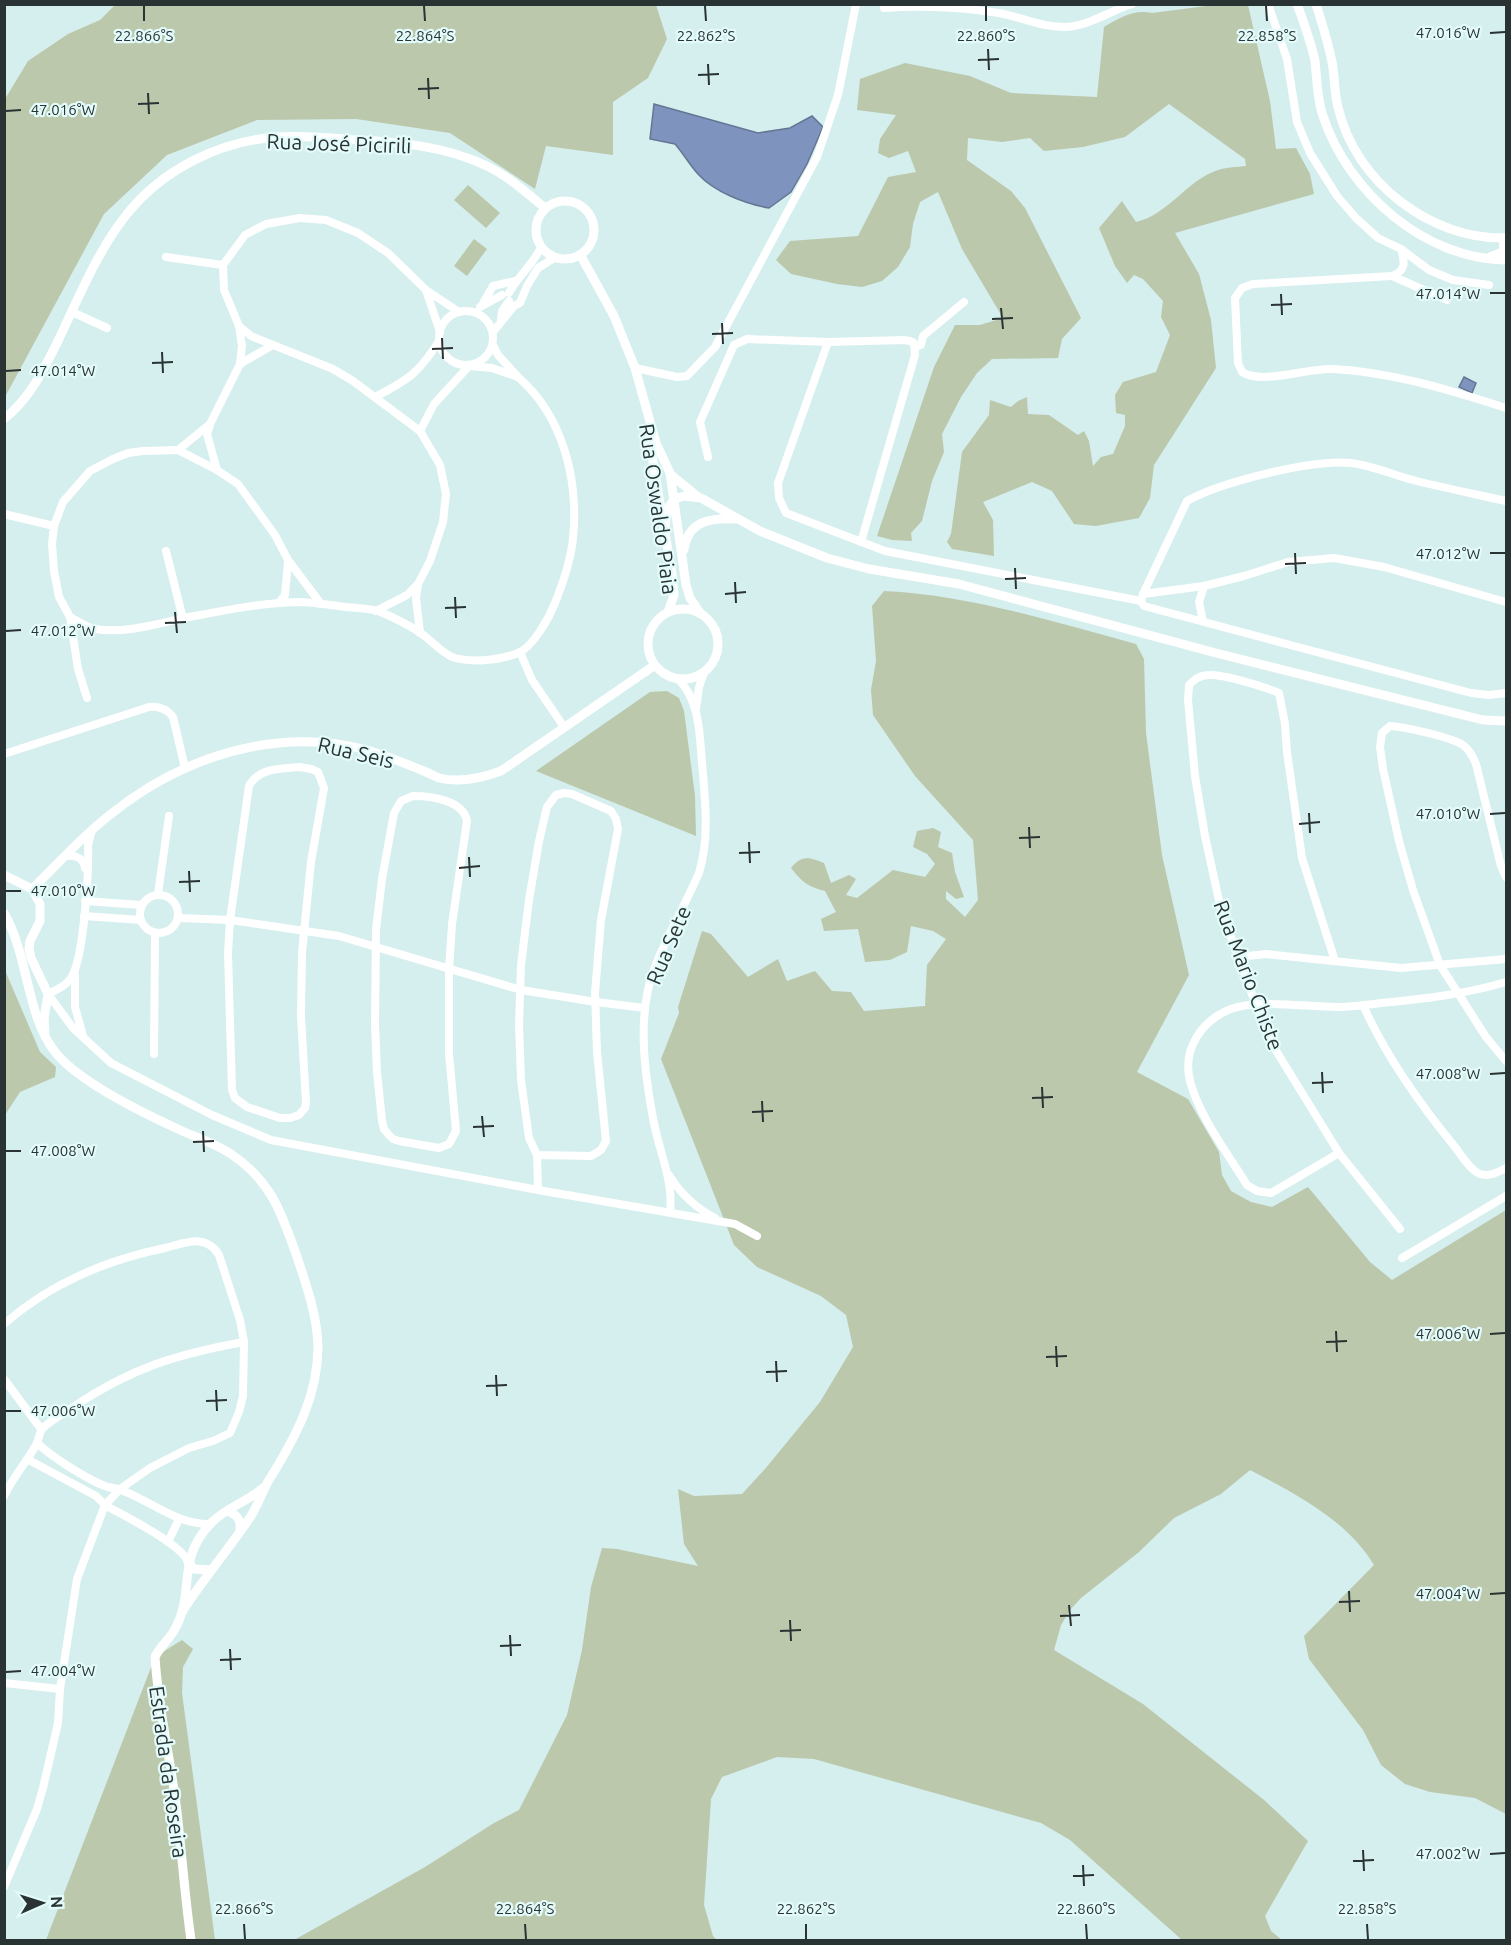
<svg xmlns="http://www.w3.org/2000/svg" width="1511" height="1945" font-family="Ubuntu,sans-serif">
<rect width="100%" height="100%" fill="#d5eeee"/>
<!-- green -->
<g fill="#bbc8ac">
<path d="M115 5H656L667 39 648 78 613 102V155L546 146 535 189 450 133 356 119 257 120 167 155 104 214 5 397V99L28 61 68 34 100 20Z"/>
<path d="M1214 5H1248L1270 101 1276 149 1296 148 1310 174 1314 194 1175 233 1199 274 1211 320 1216 368 1154 465 1150 498 1139 518 1096 526 1074 524 1052 491 1032 482 983 502 993 520 994 556 952 549 947 542 951 534 962 452 989 415 990 400 1011 407 1018 401 1027 397 1028 414 1049 415 1078 435 1084 431 1089 441 1093 466 1101 457 1113 454 1125 426V415L1116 413 1115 395 1123 382 1156 372 1170 335 1161 317 1163 301 1143 279 1134 275 1127 283 1115 266 1099 228 1122 201 1136 222C1168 215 1187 180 1218 170 1227 167 1238 167 1246 166L1245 159 1169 104 1125 137 1083 147 1044 151 1030 138 1002 142 968 138 967 160 1011 191 1025 208 1081 318 1062 339 1058 358 992 359 977 373 961 397 942 434 944 452 932 481 922 521 911 533 912 541 892 540 877 536 934 367 955 325H980L1003 318 962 249 938 192 920 202 913 224 910 247 898 267 882 281 862 287 837 284 791 274 776 260 790 241 858 236 888 177 916 172 908 151 889 158 878 153 880 139 896 115 857 110 860 79 905 63 970 76 1011 93 1097 97 1104 27C1119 18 1134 9 1152 13Z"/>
<path d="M468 185 500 213 486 228 454 200Z"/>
<path d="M474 239 487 249 467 276 454 266Z"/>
<path d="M884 591C970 595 1054 622 1136 644L1144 659 1146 733 1162 855 1189 975 1137 1072 1188 1099 1219 1152 1222 1175 1231 1191 1251 1202 1272 1207 1308 1187 1370 1262 1392 1280 1506 1210V1814L1475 1798 1430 1792 1405 1784 1381 1765 1363 1730 1309 1659 1304 1636 1374 1565C1347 1520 1296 1494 1250 1470L1221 1494 1174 1518 1139 1552 1081 1598 1070 1610 1061 1625 1054 1650 1143 1704 1264 1800 1308 1841 1265 1916 1271 1931 1282 1940H1182L1070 1840 1041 1823 814 1759 777 1757 722 1777 711 1799 704 1905 713 1936 717 1940H294L425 1867 494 1823 519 1810 567 1715 582 1650 591 1587 602 1548 617 1549 698 1566 684 1544 678 1489 694 1496 742 1494 765 1469 820 1402 853 1347 846 1315 821 1296 757 1267 734 1245 661 1059 679 1013 678 1007 702 931 711 934 748 977 778 959 787 981 815 971 832 991 851 992 864 1011 925 1006 927 965 946 939 933 931 911 926 907 952 890 960 865 962 858 929 824 931 821 919 836 912 825 891C808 887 801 881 791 868 802 855 808 857 824 863L831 883 849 875 856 879 846 895 857 898 893 870 925 877 935 864 927 854 913 847 917 831 933 828 941 832 938 847 952 853 955 872 964 897 956 899 946 891V899L965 917 978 900 973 840 915 776 873 715 871 690 876 661 872 606Z"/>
<path d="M667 691 679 698 684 711 695 796 696 836 536 771 650 692Z"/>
<path d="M4 968 40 1052 56 1067 55 1077 20 1092 5 1115Z"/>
<path d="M182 1640 193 1649 183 1667 182 1693 215 1940H46L155 1657Z"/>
</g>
<!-- water -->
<g fill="#7e93bd" stroke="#657694" stroke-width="1.5">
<path d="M654 104 758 133 790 128 812 116 823 127 807 164 791 192 769 208C746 204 714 192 698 174 689 164 683 153 675 144L650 139Z"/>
<path d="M1464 377 1476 383 1472 393 1459 387Z"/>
</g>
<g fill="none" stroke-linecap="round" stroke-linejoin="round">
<!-- minor -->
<g stroke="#fff" stroke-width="8">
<path d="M1268 4 1287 59 1297 122 1310 153 1337 196 1356 218 1378 238 1401 249 1429 270 1453 280 1489 285"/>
<path d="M884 8C923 5 961 7 999 13 1021 17 1044 28 1067 27 1090 25 1110 11 1132 4"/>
<path d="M1401 249C1405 262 1406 271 1392 276L1253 284 1242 288 1235 298 1238 363 1242 372C1263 385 1306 368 1332 369 1393 372 1449 390 1506 408"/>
<path d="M166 257 223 265"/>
<path d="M1392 276 1447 300"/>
<path d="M509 293C518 276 533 265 541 247"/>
<path d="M482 305 493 286 515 281"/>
<path d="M480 307 502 295"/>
<circle cx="466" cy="338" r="27"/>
<path d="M72 312 107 328"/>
<path d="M501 320 502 311 509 301"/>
<path d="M239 326 251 336 333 369 353 381 420 431 440 465 446 494 443 522 430 561 418 584 407 595 376 611"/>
<path d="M440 332 426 290 459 312"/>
<path d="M493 332 514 306 520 303 527 286 538 268 554 258"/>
<path d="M828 342 904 340 910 341 914 343 915 355 861 542"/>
<path d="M915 347 921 345 923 336 964 302"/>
<path d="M240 364 271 346"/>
<path d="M635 368 677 377 687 376 715 347 817 157 838 95 856 4"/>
<path d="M375 397C408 380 419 373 439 341"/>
<path d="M210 425 207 434 217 470"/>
<path d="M420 431 434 404 469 366 492 368 518 377 498 355 493 345"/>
<path d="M178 450 210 424 240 364 242 346 239 326 224 290 223 265 245 235 266 224 300 218 326 220 358 233 388 253 426 290"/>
<path d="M708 457 700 422 734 345 747 339 828 342 778 483 779 498 786 513 885 551 1141 601"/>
<path d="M1506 501C1475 494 1444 488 1413 480 1393 475 1371 465 1351 463 1312 459 1221 482 1187 501L1143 594 1141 601 1144 606 1471 693 1489 695 1506 693"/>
<path d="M4 514 54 526"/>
<path d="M166 551 183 619"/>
<path d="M418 585 416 598 420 633"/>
<path d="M1143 594 1204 586 1244 576 1288 562 1334 558 1384 567 1506 602"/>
<path d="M279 603 285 595 288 561"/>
<path d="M70 617C78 621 87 628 95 629 123 634 157 624 184 618 221 611 259 603 297 602 313 602 330 605 346 607 356 608 368 608 378 611 393 617 409 625 422 634 432 641 444 655 455 658 474 663 500 660 518 653 533 647 549 618 555 603 563 583 571 560 573 538 579 480 563 416 518 377"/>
<path d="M1203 621 1199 602 1204 586"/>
<path d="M520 652 532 680 564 727"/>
<path d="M87 698 78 669 70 617 59 597 54 571 52 544 54 526 63 502 90 471 113 459 128 453 143 451 178 450 217 470 238 484 275 535 288 560 321 604"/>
<path d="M696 709 699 687 704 673"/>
<path d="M4 754 149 707C159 706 167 709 173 717L185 768"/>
<path d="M300 767 311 769 318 772 324 788 311 862 302 953 301 1016 306 1103 305 1108 299 1115 290 1118H280L247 1107 235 1098 232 1090 228 953 230 920 249 786C259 767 282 769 300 767Z"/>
<path d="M413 796C431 796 463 800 467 821L452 924 449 970V1053L456 1131 449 1144 439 1148 399 1141 393 1139 388 1134 384 1129 382 1121 377 1072 375 1025 376 930 382 879 394 813 401 801Z"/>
<path d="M92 830 88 845C89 870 84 959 71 978 66 986 56 990 48 994L73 1028 111 1063 212 1115 271 1140 538 1190 735 1224 757 1236"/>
<path d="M65 856C75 855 83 857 85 868"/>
<path d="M1506 877 1501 866 1476 764C1473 757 1470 750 1463 745 1450 737 1406 727 1390 726L1382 733 1380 747 1383 769 1399 841 1413 890 1440 965 1486 1037 1506 1061"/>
<path d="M158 894 169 816"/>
<circle cx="159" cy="914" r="19"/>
<path d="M85 901 142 905"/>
<path d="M84 916 141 920"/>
<path d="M178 918 230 920 339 936 521 990 596 1002 645 1008"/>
<path d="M1238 957 1266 954 1401 968 1506 959"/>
<path d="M1335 961 1302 858 1287 752 1285 724 1279 693C1265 687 1223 674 1210 675 1200 675 1195 679 1189 685L1188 700 1195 776 1205 836 1221 910 1256 1005 1275 1049 1339 1153 1400 1229"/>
<path d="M75 975V1007L83 1036"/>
<path d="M1363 1005C1386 1057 1419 1103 1455 1147 1462 1156 1470 1170 1480 1174 1490 1177 1498 1172 1506 1168"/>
<path d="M154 1054 155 933"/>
<path d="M1339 1153 1271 1193 1257 1191 1247 1185C1228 1154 1199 1116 1190 1081 1182 1049 1202 1020 1231 1009 1258 999 1306 1007 1336 1007 1351 1007 1366 1005 1381 1003 1423 999 1466 994 1506 982"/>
<path d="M537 1155 591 1156 601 1150 606 1141 597 1052 595 993 601 920 618 829 616 819 611 811 572 794 564 793 556 795 547 807 539 841 529 900 521 965 519 1025 521 1080 529 1138 537 1155 538 1190"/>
<path d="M669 1175C680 1193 696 1208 715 1218"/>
<path d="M670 1212C674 1181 658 1149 653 1118 644 1070 637 1015 654 969 667 936 685 905 699 873 710 837 705 800 702 762 700 742 700 718 691 698 688 691 684 685 678 679"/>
<path d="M1402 1258 1506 1196"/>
<path d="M4 1324C50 1284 106 1260 165 1248 185 1243 206 1233 219 1255L240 1320 244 1342 243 1396 239 1412 230 1433 213 1441 189 1448 150 1468 120 1489 105 1505 77 1579 60 1689 58 1723 43 1788 37 1809 4 1887"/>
<path d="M4 1379 41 1429"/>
<path d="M37 1443C52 1457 89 1481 108 1487 112 1488 117 1488 121 1490 151 1501 177 1525 211 1524"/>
<path d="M27 1459 96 1496 105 1505C124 1516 182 1544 188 1562"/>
<path d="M4 1496C13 1477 26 1463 36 1445 39 1440 39 1432 43 1428 51 1420 64 1414 73 1407 131 1368 177 1354 244 1342"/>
<path d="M168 1542 179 1519"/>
<path d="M4 1683 60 1689"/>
</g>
<!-- tertiary -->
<g stroke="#fff" stroke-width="9">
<path d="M1297 4C1304 23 1311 42 1315 61 1317 79 1317 99 1323 116 1348 192 1424 259 1506 260"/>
<path d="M1316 4C1322 23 1328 42 1332 62 1335 77 1334 93 1338 107 1355 182 1431 240 1506 238"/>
<circle cx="565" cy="230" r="29"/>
<path d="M581 256 614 316 635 368 656 443 670 473 686 585 690 598 701 614"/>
<path d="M1490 257 1503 252 1504 243 1502 238"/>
<path d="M4 419C29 399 42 373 56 345 77 302 97 251 127 214 163 169 220 141 277 137 303 135 332 138 358 140 402 142 447 147 487 166 508 176 527 193 545 208"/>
<path d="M648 432 672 574 674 595 668 612"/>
<path d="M670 474 697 496"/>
<path d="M665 535 666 519 670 505 675 499 684 496 701 498 760 531 827 558 869 569 959 584 1216 653 1483 720 1506 721"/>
<path d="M684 550C688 519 713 518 737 519"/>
<circle cx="683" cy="644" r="35"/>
<path d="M4 875 32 889 40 904V921L30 941 29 949 31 958 48 994 44 1018 45 1031"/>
<path d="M32 889C58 864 82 836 111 814 182 757 276 726 367 750 387 756 407 764 426 772 431 774 434 776 439 778 459 783 482 778 501 771L655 665"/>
<path d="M4 913C29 956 26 1015 55 1052 79 1082 143 1113 178 1129 195 1137 214 1143 231 1154 270 1180 281 1211 296 1254 306 1284 317 1314 318 1346 318 1397 295 1438 269 1480 262 1492 258 1505 251 1516 229 1549 203 1579 182 1612"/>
<path d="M227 1511C238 1515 241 1520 240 1531"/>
<path d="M188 1562 194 1569 211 1570"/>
<path d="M191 1940C185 1898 182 1855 177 1812 171 1760 158 1709 155 1657 160 1646 171 1638 176 1627 195 1591 176 1561 210 1524 225 1508 247 1502 263 1488"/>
</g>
</g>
<!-- ticks -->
<path fill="none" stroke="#2a3333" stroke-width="2" d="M144 6V21M424 6 425 21M705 6 706 21M986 6V21M1266 6 1267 21M1490 33 1505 32M988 49 989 70M978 60 999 59M708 64 709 85M698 75 719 74M428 78 429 99M418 89 439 88M148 93 149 114M138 104 159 103M6 111 21 110M1490 293H1505M1281 294 1282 315M1271 305 1292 304M1001 308 1003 329M992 319 1013 318M722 323 723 344M712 334 733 333M442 338 443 359M432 349 453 348M162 352 163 373M152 363 173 362M6 371 21 370M1295 553 1296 574M1490 553H1505M1285 564 1306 563M1015 568 1016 589M1005 579 1026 578M735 582 736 603M725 594 746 592M455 597 456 618M445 608 466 607M175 612 177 633M165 623 186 622M6 631 21 630M1309 813 1310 833M1490 814 1505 813M1299 824 1320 822M1029 827 1030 848M1019 838 1040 837M749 842 750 863M739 853 760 852M469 857 470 877M459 868 480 866M189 871 190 892M179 882 200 881M6 891H21M1322 1072 1323 1093M1490 1074 1505 1073M1312 1083 1333 1082M1042 1087 1043 1108M1032 1098 1053 1097M762 1101 763 1122M752 1112 773 1111M482 1116 484 1137M473 1127 494 1126M203 1131 204 1152M193 1142 214 1141M6 1151H21M1336 1331 1337 1352M1490 1334 1505 1333M1326 1342 1347 1341M1056 1346 1057 1367M1046 1357 1067 1356M776 1361 777 1382M766 1372 787 1371M496 1375 497 1396M486 1386 507 1385M216 1390 217 1411M206 1401 227 1400M6 1411H21M1349 1591 1350 1612M1490 1594 1505 1593M1339 1602 1360 1601M1069 1605 1071 1626M1060 1616 1080 1615M790 1620 791 1641M780 1631 801 1630M510 1635 511 1656M500 1646 521 1645M230 1649 231 1670M220 1660 241 1659M6 1672 21 1671M1363 1850 1364 1871M1490 1854 1505 1853M1353 1861 1374 1860M1083 1865 1084 1886M1073 1876 1094 1875M244 1924 245 1939M525 1924 526 1939M806 1924V1939M1086 1924 1087 1939M1367 1924 1368 1939"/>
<g text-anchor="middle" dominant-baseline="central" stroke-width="4.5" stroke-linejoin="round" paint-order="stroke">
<!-- street labels -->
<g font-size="21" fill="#2a3333" stroke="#e3fcfb">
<text transform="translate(339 143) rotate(2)">Rua José Picirili</text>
<text transform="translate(659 509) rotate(82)">Rua Oswaldo Piaia</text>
<text transform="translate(356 752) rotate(13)">Rua Seis</text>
<text transform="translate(668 945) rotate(-67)">Rua Sete</text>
<text transform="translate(1249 975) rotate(69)">Rua Mario Chiste</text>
<text transform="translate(169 1772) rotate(82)">Estrada da Roseira</text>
</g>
</g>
<g font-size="15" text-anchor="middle" fill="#2a3333" stroke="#e3fcfb" stroke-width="4.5" stroke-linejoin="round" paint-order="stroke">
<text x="1448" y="38">47.016°W</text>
<text x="144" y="41">22.866°S</text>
<text x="425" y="41">22.864°S</text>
<text x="706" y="41">22.862°S</text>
<text x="986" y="41">22.860°S</text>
<text x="1267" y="41">22.858°S</text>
<text x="63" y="115">47.016°W</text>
<text x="1448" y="299">47.014°W</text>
<text x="63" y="376">47.014°W</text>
<text x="1448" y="559">47.012°W</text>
<text x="63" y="636">47.012°W</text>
<text x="1448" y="819">47.010°W</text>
<text x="63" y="896">47.010°W</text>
<text x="1448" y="1079">47.008°W</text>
<text x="63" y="1156">47.008°W</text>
<text x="1448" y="1339">47.006°W</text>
<text x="63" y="1416">47.006°W</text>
<text x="1448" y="1599">47.004°W</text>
<text x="63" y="1676">47.004°W</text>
<text x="1448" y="1859">47.002°W</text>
<text x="244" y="1914">22.866°S</text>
<text x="525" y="1914">22.864°S</text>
<text x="806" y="1914">22.862°S</text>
<text x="1086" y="1914">22.860°S</text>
<text x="1367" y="1914">22.858°S</text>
</g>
<!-- border -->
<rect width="1511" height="1945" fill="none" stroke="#2a3333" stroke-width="12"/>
<!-- north arrow -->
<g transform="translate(42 1903) rotate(87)" stroke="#e3fcfb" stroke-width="4.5" paint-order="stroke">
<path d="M0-4.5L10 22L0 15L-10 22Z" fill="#2a3333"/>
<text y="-9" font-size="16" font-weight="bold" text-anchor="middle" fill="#2a3333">N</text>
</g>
</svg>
